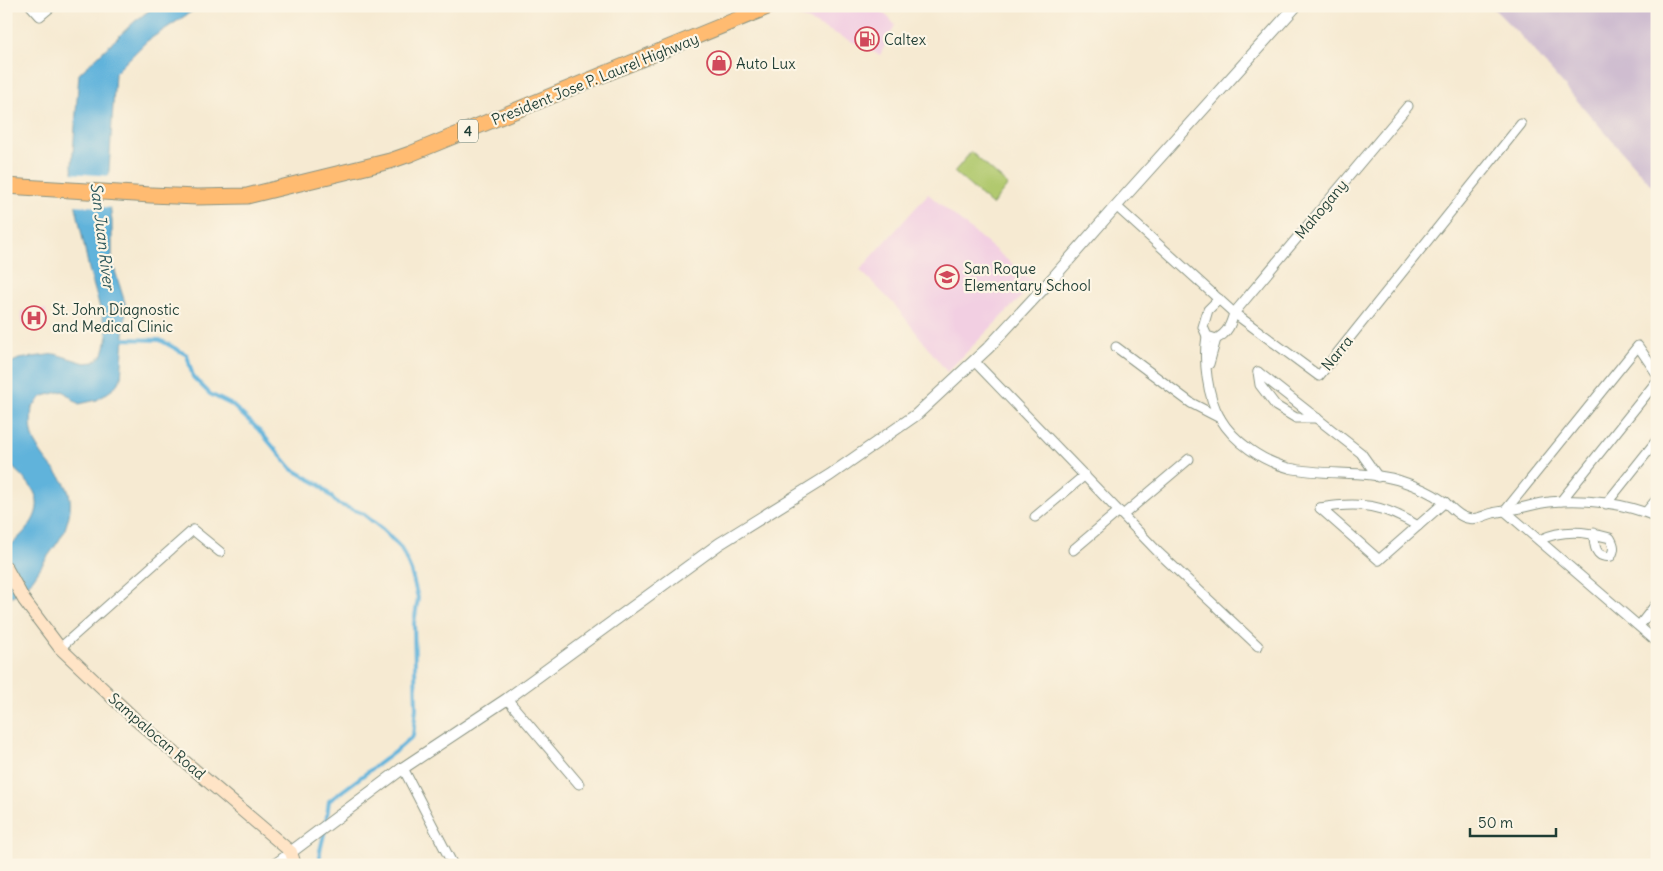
<svg xmlns="http://www.w3.org/2000/svg" width="1663" height="871" font-family="Delius,sans-serif">
<rect width="100%" height="100%" fill="#fcf5e5"/>
<filter id="ink" filterUnits="userSpaceOnUse"><feTurbulence type="fractalNoise" baseFrequency=".02" numOctaves="2"/><feDisplacementMap in="SourceGraphic" scale="10" xChannelSelector="R" yChannelSelector="G"/><feConvolveMatrix kernelMatrix="1 2 1 2 8 2 1 2 1" color-interpolation-filters="sRGB"/></filter>
<filter id="wash" filterUnits="userSpaceOnUse"><feTurbulence type="fractalNoise" baseFrequency=".0096" numOctaves="4" result="noise"/><feDisplacementMap in="SourceGraphic" scale="20" xChannelSelector="R" yChannelSelector="G"/><feGaussianBlur stdDeviation="1.12" result="paint"/><feColorMatrix in="noise" values="0 0 0 0 0 0 0 0 0 0 0 0 0 0 0 0 0 1.4 0 .05"/><feComposite in="paint" operator="in"/></filter>
<g filter="url(#wash)">
<rect width="100%" height="100%" fill="#f6ead2"/>
<!-- built -->
<g fill="#f2cfe2">
<path d="M818 6H878L895 25 880 55 797 15Z"/>
<path d="M928 194 1035 283 947 372 894 304 860 270Z"/>
<path d="M46 309 47 324 23 326 21 311Z"/>
</g>
<!-- industrial -->
<path fill="#cfbdd0" d="M1491 6H1657V192L1520 35Z"/>
<!-- green -->
<path fill="#b1c96e" stroke="#688351" d="M971 152 1008 185 992 205 954 172Z"/>
<!-- water -->
<path fill="#60b3db" stroke="#407888" d="M155 6H200L147 41 115 73 108 186 112 221V261L126 306 121 379 113 389 97 400 79 404 63 391 43 396 32 407C31 419 30 430 35 442 50 476 82 480 66 526 62 539 51 551 44 562 33 579 27 592 6 598V549C24 534 49 511 31 487 25 478 14 469 6 461V365L19 359 55 354 85 363 94 362 103 354 108 336 89 269 74 197 72 165 79 74 134 22Z"/>
<!-- pier -->
<path fill="#f6ead2" d="M70 173 111 176 113 208 73 205Z"/>
<g fill="none" stroke-linecap="round" stroke-linejoin="round">
<!-- stream -->
<g stroke="#60b3db" stroke-width="4">
<path d="M121 339 160 340 187 355 193 377 210 394 232 405 258 429 292 469 320 485 338 504 362 513 381 528 401 548 411 571 418 598 414 623 416 708 413 736 397 750 329 801 326 823"/>
<path d="M320 865V851L325 830"/>
</g>
</g>
</g>
<g filter="url(#ink)">
<g fill="none" stroke-linecap="round" stroke-linejoin="round">
<!-- minor casing -->
<g stroke="#8a9483" stroke-width="11">
<g id="minor">
<path d="M31 6 40 16 52 6"/>
<path d="M1116 206 1234 313 1319 376 1521 124"/>
<path d="M1219 299 1208 310 1203 327 1207 336 1216 339C1228 333 1231 324 1234 313L1408 106"/>
<path d="M1207 336C1203 360 1207 396 1220 418 1234 442 1262 461 1289 468 1325 476 1363 470 1398 480 1414 485 1429 491 1443 501 1451 506 1457 516 1467 518 1477 521 1484 515 1493 513 1500 511 1508 511 1515 509 1526 507 1538 503 1549 502 1584 498 1624 503 1657 517"/>
<path d="M1116 347 1191 403 1220 418"/>
<path d="M974 361 1159 553 1258 646"/>
<path d="M1209 364 1216 339"/>
<path d="M1258 372 1361 453 1378 477"/>
<path d="M1258 372 1260 385 1276 406 1296 418H1317"/>
<path d="M1657 374 1638 346 1505 511 1657 642"/>
<path d="M1561 501 1657 381"/>
<path d="M1606 504 1657 440"/>
<path d="M1320 508 1379 560 1445 502"/>
<path d="M1320 508C1361 501 1383 505 1418 526"/>
<path d="M1646 512 1657 499"/>
<path d="M1123 515 1189 459"/>
<path d="M1035 517 1085 475"/>
<path d="M1539 540C1563 529 1584 531 1610 538 1614 545 1615 549 1611 556 1595 559 1594 545 1594 533"/>
<path d="M1073 550 1119 511"/>
<path d="M1639 626 1657 603"/>
<path d="M60 648 193 530 220 552"/>
<path d="M507 699 579 784"/>
<path d="M403 768 453 865"/>
<path d="M273 865 291 852"/>
</g>
</g>
<!-- tertiary casing -->
<g stroke="#8a9483" stroke-width="13">
<path id="tertiary" d="M291 852 403 768 507 699 719 544 830 475 916 415 988 348 1052 279 1116 206 1296 6"/>
</g>
<!-- secondary casing -->
<g stroke="#8a9483" stroke-width="14">
<path id="secondary" d="M6 567 24 600 60 648 136 720 291 852 295 865"/>
</g>
<!-- trunk casing -->
<g stroke="#8a9483" stroke-width="17">
<path id="trunk" d="M6 186 151 195 197 197 247 196 390 161 410 154 770 6"/>
</g>
<!-- minor -->
<use href="#minor" stroke="#fff" stroke-width="9"/>
<!-- tertiary -->
<use href="#tertiary" stroke="#fff" stroke-width="11"/>
<!-- secondary -->
<use href="#secondary" stroke="#ffe4c6" stroke-width="12"/>
<!-- trunk -->
<use href="#trunk" stroke="#ffbb71" stroke-width="15"/>
</g>
</g>
<!-- icons -->
<defs>
<g id="fuel-ring" transform="scale(1.25)"><circle r="9.5" fill="#fcf5e5" stroke="#d1495b" stroke-width="1.5"/><path d="M-5.5-6h7V0h2V4h1.3V-2.5L3-4.5l.8-.8L6-3V5H2.5V1h-1V6h-7ZM-4.2-4.7v3.2H.2V-4.7Z" fill="#d1495b"/></g>
<g id="shop-ring" transform="scale(1.25)"><circle r="9.5" fill="#fcf5e5" stroke="#d1495b" stroke-width="1.5"/><path d="M-5-2.5h2.3a2.7 3.5 0 0 1 5.4 0H5L5.5 6h-11ZM-1.5-2.5h3a1.5 2.3 0 0 0-3 0Z" fill="#d1495b"/></g>
<g id="school-ring" transform="scale(1.25)"><circle r="9.5" fill="#fcf5e5" stroke="#d1495b" stroke-width="1.5"/><path d="M0-5L7-2L0 1L-7-2ZM-4 1L0 2.5L4 1V4Q0 6-4 4Z" fill="#d1495b"/></g>
<g id="hospital-ring" transform="scale(1.25)"><circle r="9.5" fill="#fcf5e5" stroke="#d1495b" stroke-width="1.5"/><path d="M-5-5h3v3.5h4V-5h3V5h-3V1.5h-4V5h-3Z" fill="#d1495b"/></g>
</defs>
<g fill-rule="evenodd">
<use href="#fuel-ring" x="867" y="39"/>
<use href="#shop-ring" x="719" y="63"/>
<use href="#school-ring" x="947" y="277"/>
<use href="#hospital-ring" x="34" y="318"/>
</g>
<g text-anchor="middle" dominant-baseline="central" stroke-width="4.5" stroke-linejoin="round" paint-order="stroke">
<!-- shield labels -->
<rect fill="#fcf5e5" stroke="#617469" stroke-width="1" x="458" y="119.5" width="20" height="23" rx="4"/>
<g font-size="14" font-weight="bold" fill="#1f3d34">
<text x="468" y="131">4</text>
</g>
<!-- poi labels -->
<g font-size="15" fill="#1f3d34" stroke="#fcf5e5" text-anchor="start">
<text x="884" y="39">Caltex</text>
<text x="736" y="63">Auto Lux</text>
<text x="964" y="268">San Roque<tspan x="964" dy="17">Elementary School</tspan></text>
<text x="52" y="309">St. John Diagnostic<tspan x="52" dy="17">and Medical Clinic</tspan></text>
</g>
<!-- street labels -->
<g font-size="15" fill="#1f3d34" stroke="#fcf5e5">
<text transform="translate(595 79) rotate(-22)">President Jose P. Laurel Highway</text>
<text transform="translate(1321 209) rotate(-50)">Mahogany</text>
<text transform="translate(1337 353) rotate(-51)">Narra</text>
<text transform="translate(157 736) rotate(41)">Sampalocan Road</text>
</g>
<!-- water labels -->
<g font-size="16" font-style="italic" fill="#2f5a5e" stroke="#fcf5e5">
<text transform="translate(103 236) rotate(83)">San Juan River</text>
</g>
</g>
<!-- margin -->
<rect width="1663" height="871" fill="none" stroke="#fcf5e5" stroke-width="25"/>
<!-- scale -->
<path d="M1470 828v8h86v-8" fill="none" stroke="#1f3d34" stroke-width="2.5"/>
<text x="1478" y="828" font-size="15" fill="#1f3d34" stroke="#fcf5e5" stroke-width="4" paint-order="stroke">50 m</text>
</svg>
